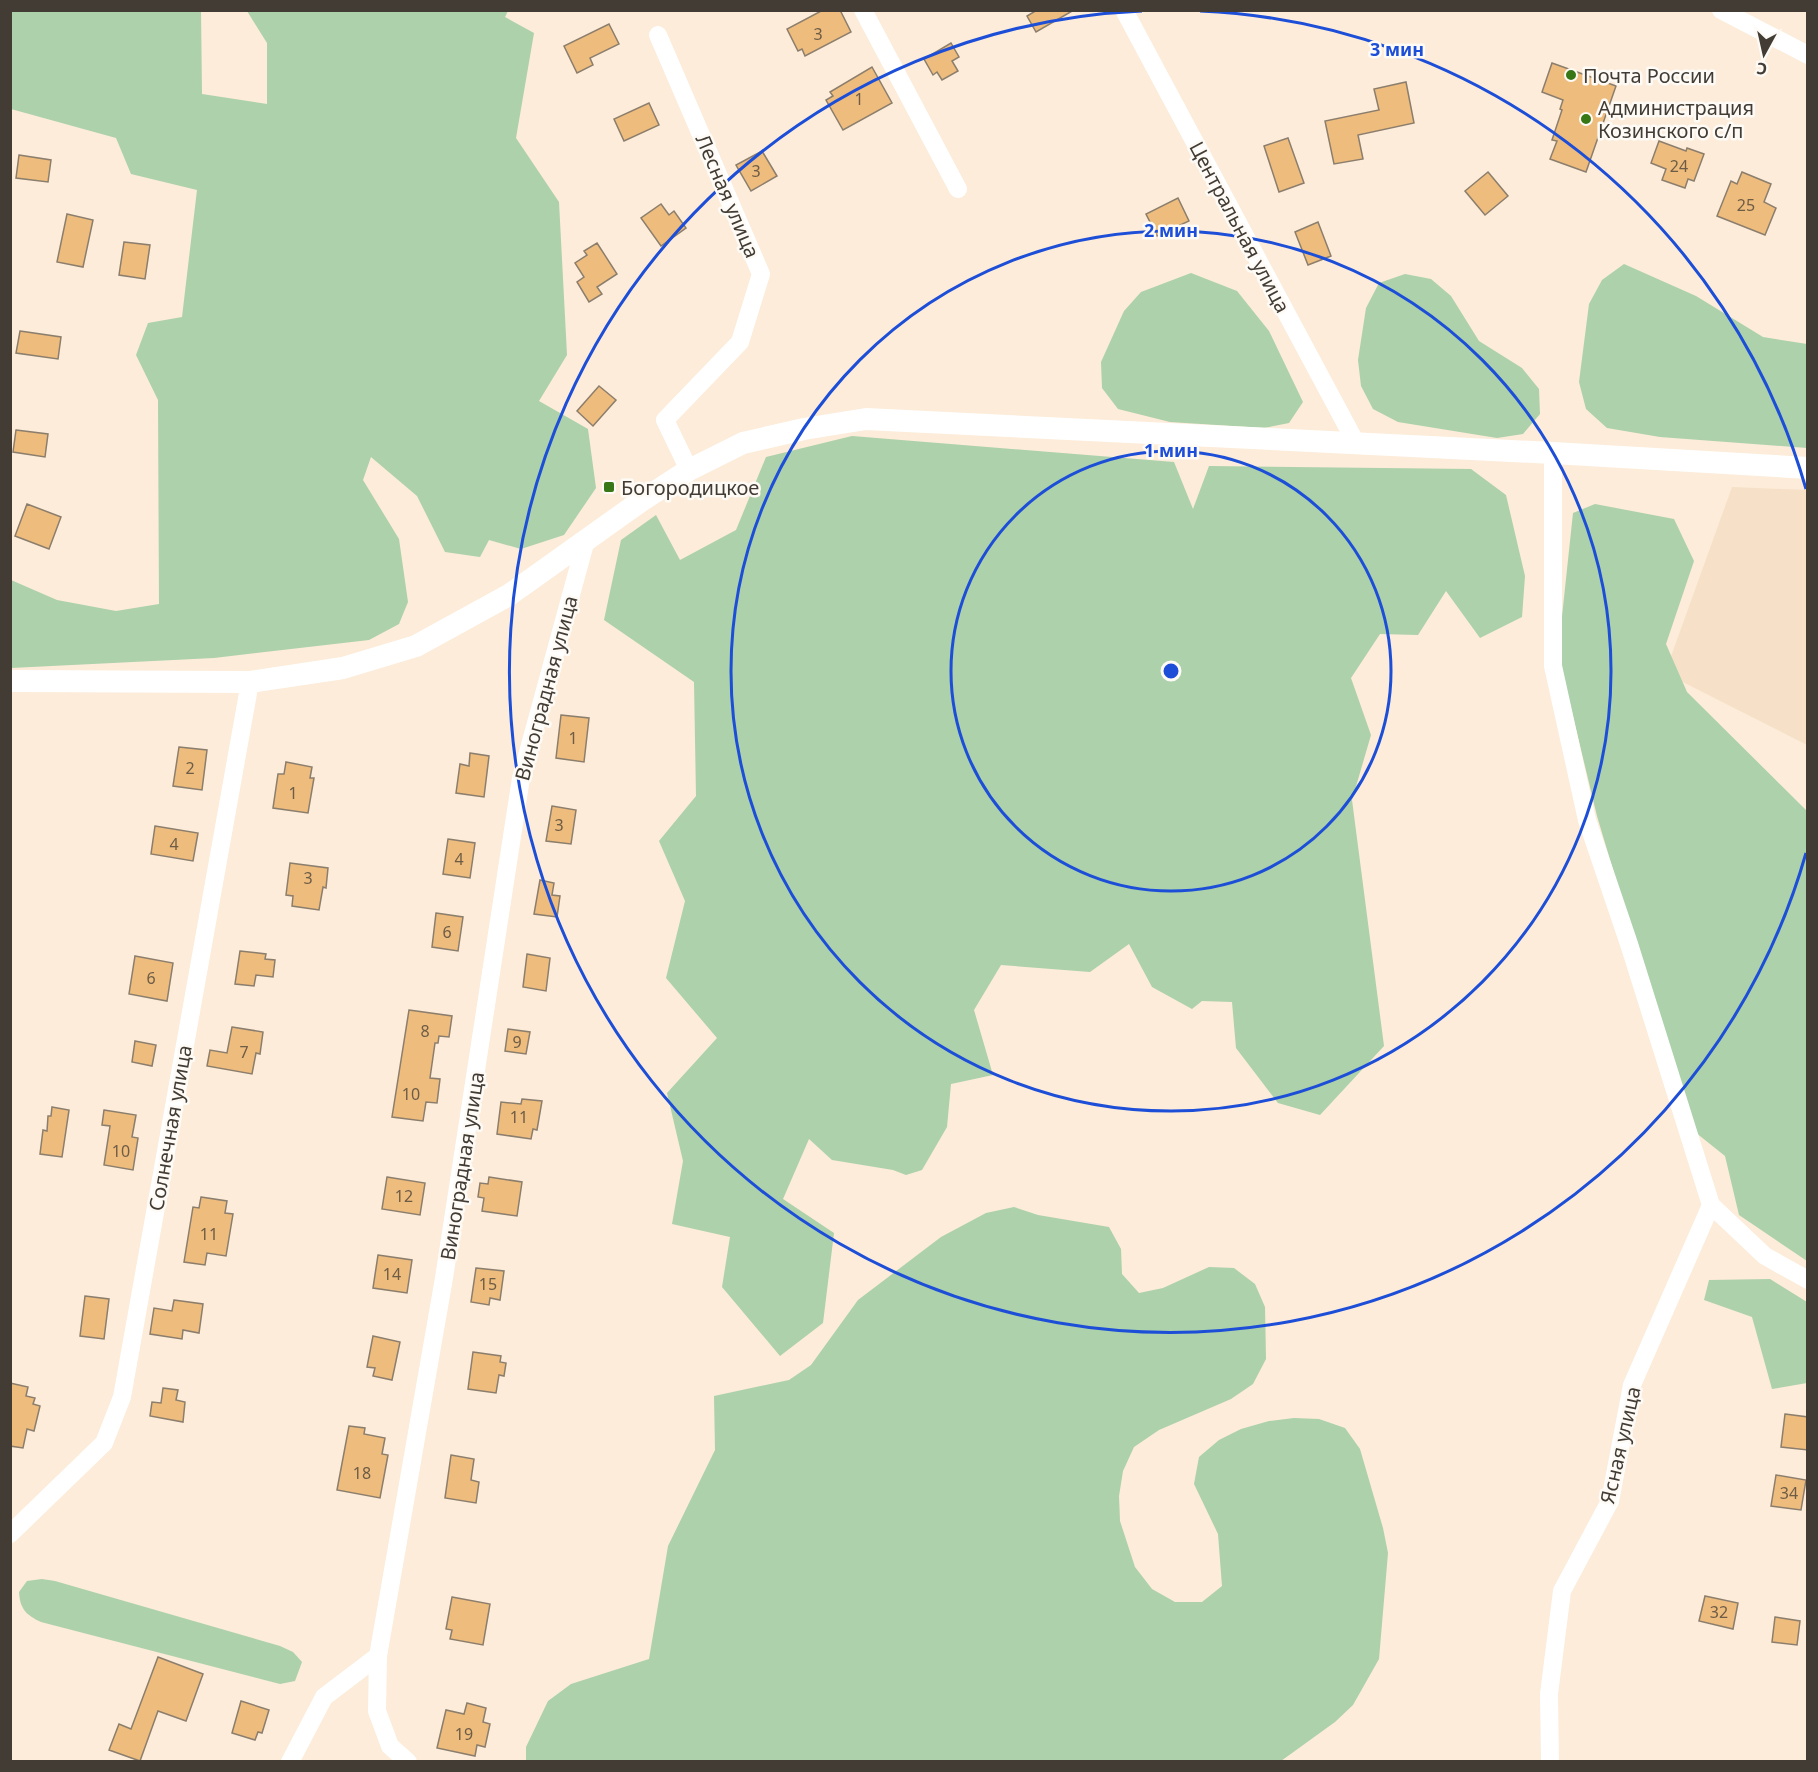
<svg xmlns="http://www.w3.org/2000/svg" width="1818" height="1772" font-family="'Noto Sans',sans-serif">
<rect width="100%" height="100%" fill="#fcecd9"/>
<!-- built -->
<path fill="#f6e1c8" d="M1732 487 1807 490V745L1665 673Z"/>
<!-- green -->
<g fill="#acd1ab">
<path d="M11 10 201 11 202 94 267 104V43L247 11H508L505 17 534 33 516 138 559 202 567 355 539 401 588 429 596 488 564 535 521 549 489 540 480 557 445 552 417 496 371 457 363 480 399 539 408 602 399 624 369 640 214 658 11 668V580L57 600 116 611 159 604 158 400 136 355 148 323 182 317 197 190 131 174 116 138 11 109Z"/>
<path d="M1624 264 1696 296 1763 337 1807 344V448L1660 437 1607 428 1586 409 1579 382 1589 304 1602 280Z"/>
<path d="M1191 273 1237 291 1269 331 1303 402 1289 423 1264 428 1170 422 1118 409 1102 388 1101 362 1124 311 1141 292Z"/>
<path d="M1405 274 1431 279 1451 296 1479 341 1522 368 1539 389 1540 414 1523 434 1497 438 1398 422 1373 409 1361 386 1358 360 1366 308 1379 283Z"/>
<path d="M852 436 1174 462 1193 509 1209 466 1471 469 1506 495 1525 576 1522 617 1480 638 1446 591 1418 635 1380 634 1351 678 1371 735 1352 800 1384 1046 1320 1115 1278 1103 1236 1048 1232 1002 1202 1001 1192 1009 1152 987 1129 944 1090 972 1001 965 974 1010 993 1075 951 1084 947 1127 922 1170 906 1175 893 1170 832 1160 809 1139 783 1199 834 1233 823 1323 780 1356 722 1287 730 1237 672 1224 683 1161 667 1093 717 1038 666 978 685 901 659 841 696 796 694 682 604 620 621 540 656 515 680 560 736 530 766 457Z"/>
<path d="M1595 504 1674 519 1694 561 1666 644 1687 692 1807 811V1261L1739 1215 1725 1156 1690 1128 1597 816 1558 654 1573 513Z"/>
<path d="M1014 1207 1038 1215 1109 1227 1121 1249 1122 1274 1139 1293 1163 1288 1209 1267 1234 1268 1255 1284 1265 1307 1266 1359 1253 1384 1231 1399 1159 1430 1134 1447 1123 1471 1119 1496 1120 1521 1135 1567 1152 1589 1175 1602H1202L1222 1586 1218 1534 1194 1484 1199 1457 1219 1440 1241 1429 1269 1421 1294 1418 1319 1419 1345 1428 1360 1449 1383 1528 1388 1553 1379 1659 1353 1705 1335 1722 1281 1761H526V1747L548 1701 571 1684 649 1659 668 1546 715 1450 714 1396 789 1380 811 1365 858 1300 941 1237 986 1213Z"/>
<path d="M1770 1279 1807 1302V1383L1772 1389 1752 1317 1704 1300 1709 1280Z"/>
<path d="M42 1579 55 1581 280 1646 293 1652 302 1662 295 1681 280 1684 41 1622C26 1615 20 1609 19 1592L27 1581Z"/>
</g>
<!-- building -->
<g fill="#eebc7d" stroke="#8c7e6d" stroke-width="1.5">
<path d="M823 10H840L851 32 805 56 802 49 798 51 787 29Z"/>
<path d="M1037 10H1074L1036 32 1027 16Z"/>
<path d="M609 24 619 44 590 58 593 65 577 73 564 46Z"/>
<path d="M951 43 959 57 952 61 958 71 942 80 937 72 933 75 924 59Z"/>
<path d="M1552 63 1616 86 1586 172 1550 159 1557 141 1552 140 1562 110 1560 109 1563 100 1542 92Z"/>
<path d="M872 67 892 103 843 130 826 100 833 96 830 92Z"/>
<path d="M1406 82 1414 123 1358 135 1363 159 1334 164 1325 121 1379 110 1374 89Z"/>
<path d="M649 103 659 125 624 141 614 119Z"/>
<path d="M1288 138 1304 183 1279 192 1264 146Z"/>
<path d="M1659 141 1686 151 1687 148 1704 154 1694 181 1688 179 1685 188 1662 180 1666 169 1651 163Z"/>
<path d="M762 151 777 176 751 191 736 165Z"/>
<path d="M19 155 51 160 48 182 16 178Z"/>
<path d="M1488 172 1508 196 1485 215 1465 191Z"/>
<path d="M1742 172 1771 184 1764 202 1776 208 1765 235 1717 216 1731 181 1737 184Z"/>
<path d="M1178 198 1189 221 1157 236 1146 214Z"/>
<path d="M661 204 669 215 674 211 686 228 661 246 641 218Z"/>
<path d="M67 214 93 220 83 267 57 262Z"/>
<path d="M1318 222 1331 256 1308 265 1295 232Z"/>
<path d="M124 242 150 245 145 279 119 275Z"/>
<path d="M597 243 617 274 597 287 602 294 589 302 577 282 584 277 575 263 587 255 584 251Z"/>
<path d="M20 331 61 337 58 359 16 353Z"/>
<path d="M599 386 616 400 593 426 577 411Z"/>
<path d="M16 430 48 434 45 457 13 452Z"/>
<path d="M27 504 61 517 49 549 15 536Z"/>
<path d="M561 715 589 718 584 762 556 758Z"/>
<path d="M179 747 207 750 202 790 173 786Z"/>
<path d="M470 753 489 756 484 797 456 793 460 764 469 766Z"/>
<path d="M286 762 312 767 310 778H314L308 813 273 808 278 774H284Z"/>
<path d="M552 806 576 810 571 844 546 841Z"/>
<path d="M155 826 198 833 193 861 151 854Z"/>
<path d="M448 839 475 843 470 878 443 874Z"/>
<path d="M290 863 328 868 326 888 323 887 319 910 292 906 293 896 286 895Z"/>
<path d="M540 880 554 883 552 895 560 896 557 917 534 914Z"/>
<path d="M436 913 463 917 458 951 432 947Z"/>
<path d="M240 951 266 954 265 959 275 960 273 977 256 975 254 986 235 984Z"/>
<path d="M527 954 550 958 546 991 523 987Z"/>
<path d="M135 956 173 963 167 1001 129 994Z"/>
<path d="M409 1010 452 1016 449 1037 439 1036 438 1043H435L430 1078 440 1079 437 1103 426 1102 423 1121 392 1117Z"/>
<path d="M232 1027 263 1032 260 1054 256 1053 252 1074 207 1066 210 1050 227 1053Z"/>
<path d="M508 1029 530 1032 526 1054 505 1051Z"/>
<path d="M135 1041 156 1045 152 1066 132 1062Z"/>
<path d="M522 1099 542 1101 537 1130 533 1129 531 1139 497 1134 501 1102 521 1104Z"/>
<path d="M52 1107 69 1110 62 1157 40 1154 43 1130 47 1131 48 1116H51Z"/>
<path d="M104 1110 136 1115 132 1137 138 1138 133 1170 104 1165 110 1126 102 1125Z"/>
<path d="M387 1177 425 1183 420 1215 382 1209Z"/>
<path d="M489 1177 522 1182 517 1216 482 1211 484 1198 478 1197 480 1183 488 1184Z"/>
<path d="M201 1197 227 1201 225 1213 233 1214 226 1256 207 1253 205 1265 184 1262 193 1207 199 1208Z"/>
<path d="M378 1255 412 1260 407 1293 373 1288Z"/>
<path d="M476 1268 504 1271 500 1300 490 1298 489 1305 471 1302Z"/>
<path d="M85 1296 109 1299 104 1339 80 1336Z"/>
<path d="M174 1300 203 1304 199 1333 183 1330 182 1339 150 1334 154 1308 172 1311Z"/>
<path d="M373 1336 400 1342 392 1380 373 1376 375 1368 367 1367Z"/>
<path d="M473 1352 501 1356 500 1362 506 1363 504 1376 499 1375 496 1393 468 1389Z"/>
<path d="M10 1383 28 1387 26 1396 35 1398 33 1404 40 1406 34 1431 27 1429 23 1448 10 1446Z"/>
<path d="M163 1388 178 1390 176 1400 185 1402 183 1422 150 1416 152 1402 161 1403Z"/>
<path d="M1785 1414 1808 1417V1450L1781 1447Z"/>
<path d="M349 1426 365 1428 364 1434 385 1438 382 1454 388 1455 380 1498 337 1490Z"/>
<path d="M451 1455 474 1459 471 1480 479 1482 476 1503 445 1498Z"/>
<path d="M1776 1475 1806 1480 1801 1510 1771 1506Z"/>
<path d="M1705 1596 1738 1603 1733 1629 1699 1621Z"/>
<path d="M452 1597 490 1604 483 1645 450 1639 452 1630 446 1629Z"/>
<path d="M1775 1617 1800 1621 1797 1645 1772 1642Z"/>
<path d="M158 1657 203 1674 186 1721 158 1711 140 1761 109 1750 119 1724 131 1729Z"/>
<path d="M241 1701 269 1710 262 1733 258 1732 255 1740 232 1733Z"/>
<path d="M467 1703 486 1708 483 1722 490 1724 485 1747 477 1745 475 1756 437 1748 446 1710 464 1714Z"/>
</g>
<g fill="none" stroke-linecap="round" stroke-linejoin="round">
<!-- minor -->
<g stroke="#fff" stroke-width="18">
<path d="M863 10 958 189"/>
<path d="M1124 10 1356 443"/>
<path d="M1721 10 1808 55"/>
<path d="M658 35 761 274 740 342 665 420 689 470"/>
<path d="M1553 453V666L1587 820 1629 944 1711 1205 1765 1256 1808 1280"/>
<path d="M10 1534 104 1443 122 1397 250 682"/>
<path d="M378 1656 377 1711 390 1746 408 1762"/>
<path d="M290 1762 324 1697 378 1656 444 1278 521 778 586 540"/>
<path d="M1550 1762 1549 1694 1562 1591 1610 1501 1632 1385 1711 1205"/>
</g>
<!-- tertiary -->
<path stroke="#fff" stroke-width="22" d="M10 681 250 682 343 668 416 646 509 595 641 501 689 470 743 443 804 429 866 419 1553 453 1808 468"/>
</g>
<!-- distance rings -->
<g fill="none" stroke="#1d4ed8" stroke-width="3">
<circle cx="1171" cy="671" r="220"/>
<circle cx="1171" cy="671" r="440"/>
<path d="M1806 853A661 661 0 1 1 1142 11M1200 11A661 661 0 0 1 1806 489"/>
</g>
<!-- markers -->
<g fill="#377715" stroke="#fefbf7" stroke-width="2">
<circle cx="1571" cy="75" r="6"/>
<circle cx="1586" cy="119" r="6"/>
<rect x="603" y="481" width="12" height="12" rx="3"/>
</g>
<g text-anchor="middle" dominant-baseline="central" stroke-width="5" stroke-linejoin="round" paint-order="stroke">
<!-- number labels -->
<g font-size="16" fill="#6d5c46">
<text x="818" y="34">3</text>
<text x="859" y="99">1</text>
<text x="1679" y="166">24</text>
<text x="756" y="171">3</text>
<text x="1746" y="205">25</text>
<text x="573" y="738">1</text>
<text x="190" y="768">2</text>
<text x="293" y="793">1</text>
<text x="559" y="825">3</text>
<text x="174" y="844">4</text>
<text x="459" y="859">4</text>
<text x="308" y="878">3</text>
<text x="447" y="932">6</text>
<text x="151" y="978">6</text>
<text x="425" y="1031">8</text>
<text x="517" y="1042">9</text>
<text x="244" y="1052">7</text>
<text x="411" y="1094">10</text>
<text x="519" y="1117">11</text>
<text x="121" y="1151">10</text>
<text x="404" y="1196">12</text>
<text x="209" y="1234">11</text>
<text x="392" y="1274">14</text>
<text x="488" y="1284">15</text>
<text x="362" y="1473">18</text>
<text x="1789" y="1493">34</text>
<text x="1719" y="1612">32</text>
<text x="464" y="1734">19</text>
</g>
<!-- poi labels -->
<g font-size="20" fill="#423c34" stroke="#fefbf7" text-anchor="start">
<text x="1583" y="75">Почта России</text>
<text x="1598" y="107">Администрация<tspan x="1598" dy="23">Козинского с/п</tspan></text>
<text x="621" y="487">Богородицкое</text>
</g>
<!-- street labels -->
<g font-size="20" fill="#423c34" stroke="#fefbf7">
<text transform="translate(728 196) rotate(67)">Лесная улица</text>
<text transform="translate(1240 227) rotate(62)">Центральная улица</text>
<text transform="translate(546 688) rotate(-75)">Виноградная улица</text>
<text transform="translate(170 1128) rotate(-80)">Солнечная улица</text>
<text transform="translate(462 1166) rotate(-81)">Виноградная улица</text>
<text transform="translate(1620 1445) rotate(-77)">Ясная улица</text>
</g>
</g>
<circle cx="1171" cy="671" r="9" fill="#1d4ed8" stroke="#fefbf7" stroke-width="3"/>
<g font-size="18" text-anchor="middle" font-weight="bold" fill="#1d4ed8" stroke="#fefbf7" stroke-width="5" stroke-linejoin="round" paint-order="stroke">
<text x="1397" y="56">3 мин</text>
<text x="1171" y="237">2 мин</text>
<text x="1171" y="457">1 мин</text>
</g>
<!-- border -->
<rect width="1818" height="1772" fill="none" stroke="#423c34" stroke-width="24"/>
<!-- north arrow -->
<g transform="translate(1764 54) rotate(188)" stroke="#fefbf7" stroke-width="4.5" paint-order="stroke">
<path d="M0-4.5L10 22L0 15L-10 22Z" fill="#423c34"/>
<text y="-9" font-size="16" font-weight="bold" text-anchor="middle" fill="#423c34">С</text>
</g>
</svg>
